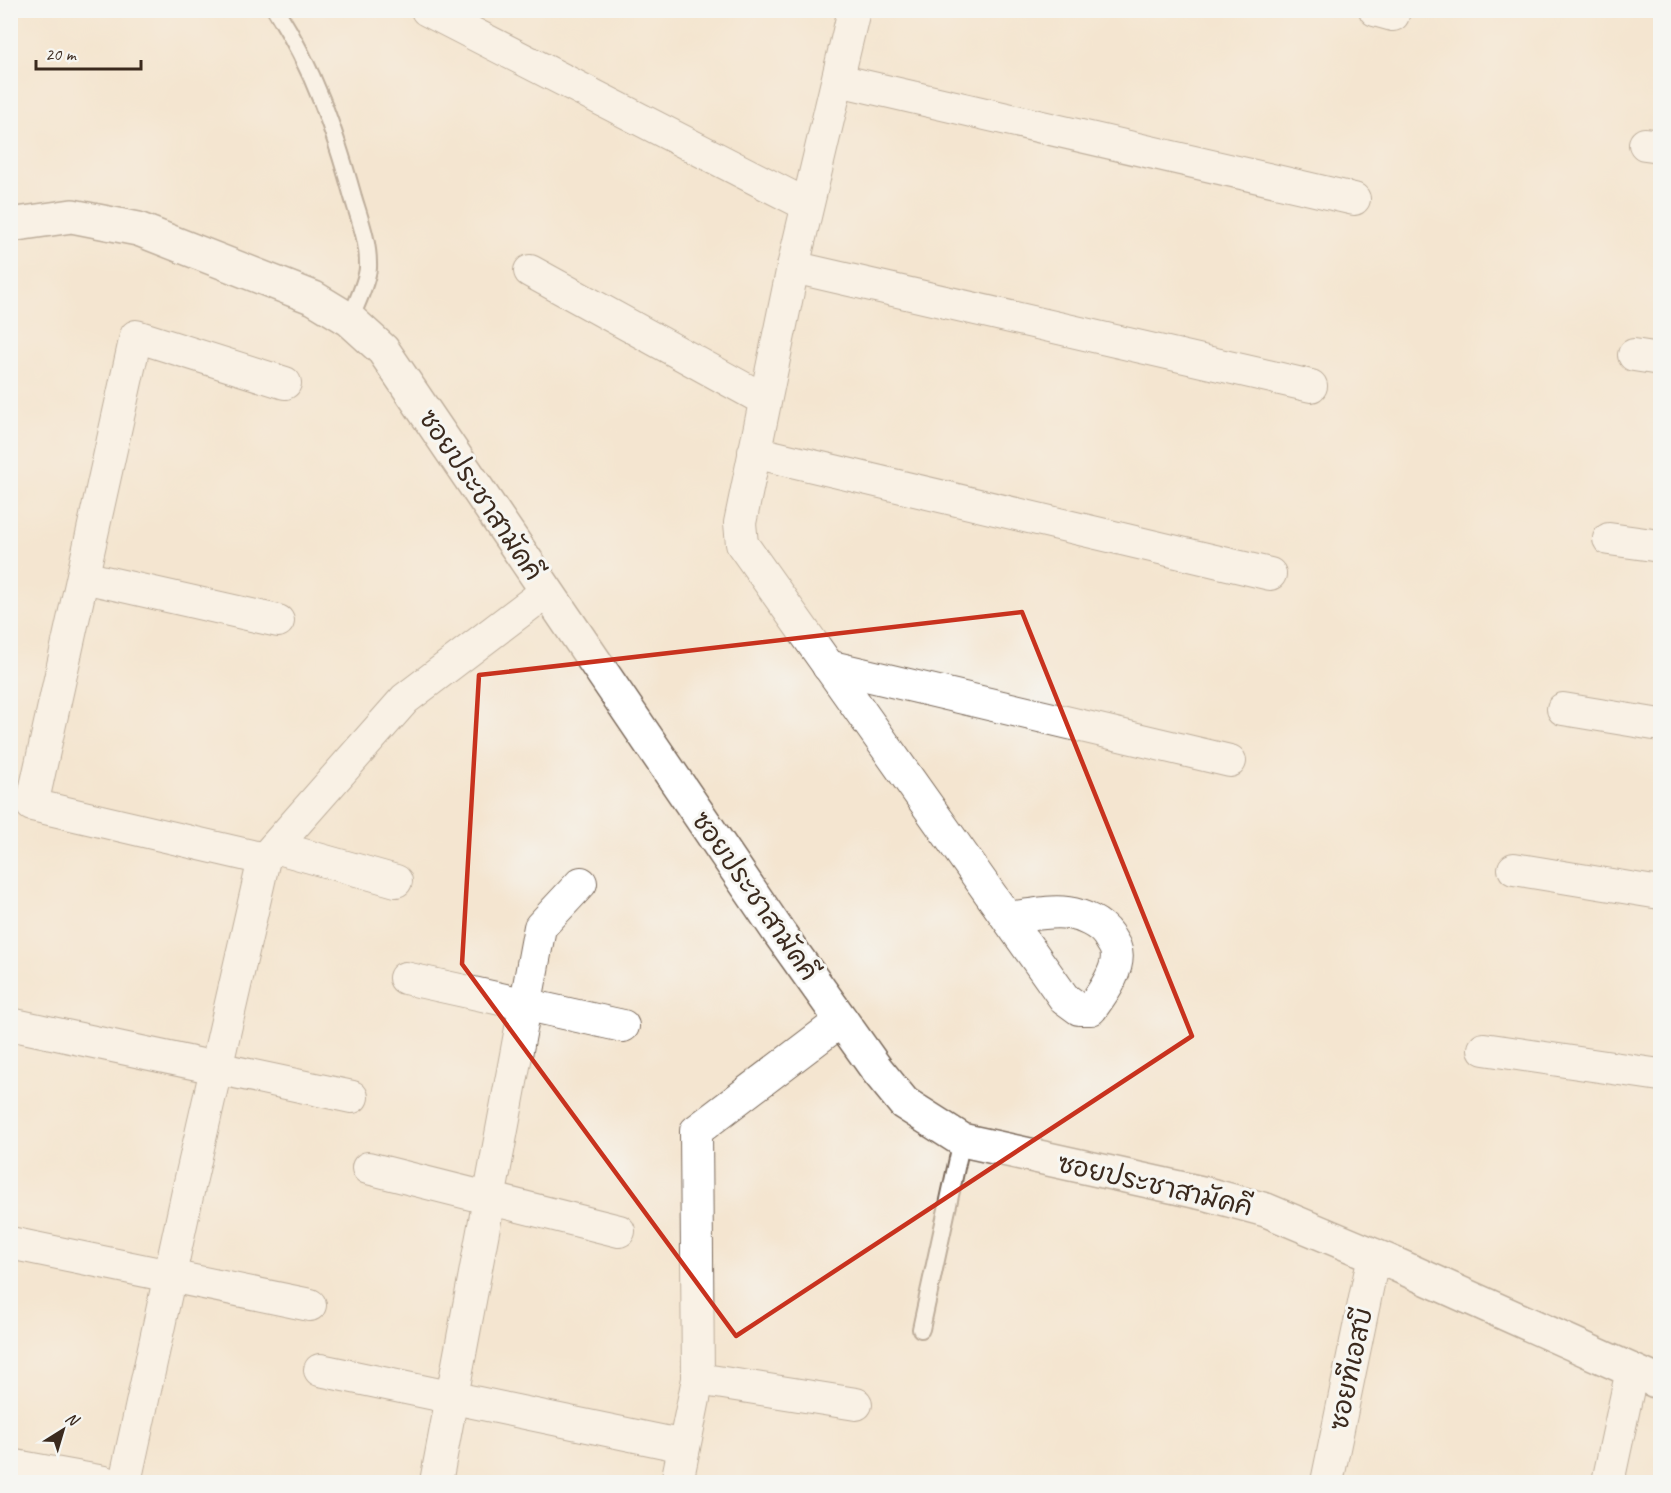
<svg xmlns="http://www.w3.org/2000/svg" width="1671" height="1493" font-family="Caveat,'Playpen Sans Thai',sans-serif">
<rect width="100%" height="100%" fill="#f6f6f2"/>
<filter id="ink" filterUnits="userSpaceOnUse"><feTurbulence type="fractalNoise" baseFrequency=".0167" numOctaves="2"/><feDisplacementMap in="SourceGraphic" scale="12" xChannelSelector="R" yChannelSelector="G"/><feConvolveMatrix kernelMatrix="1 2 1 2 8 2 1 2 1" color-interpolation-filters="sRGB"/></filter>
<filter id="wash" filterUnits="userSpaceOnUse"><feTurbulence type="fractalNoise" baseFrequency=".008" numOctaves="4" result="noise"/><feDisplacementMap in="SourceGraphic" scale="24" xChannelSelector="R" yChannelSelector="G"/><feGaussianBlur stdDeviation="1.35" result="paint"/><feColorMatrix in="noise" values="0 0 0 0 0 0 0 0 0 0 0 0 0 0 0 0 0 1.4 0 .05"/><feComposite in="paint" operator="in"/></filter>
<g filter="url(#wash)">
<rect width="100%" height="100%" fill="#f4e5d0"/>
</g>
<g filter="url(#ink)">
<g fill="none" stroke-linecap="round" stroke-linejoin="round">
<!-- lane casing -->
<g stroke="#7c6b5c" stroke-width="20">
<g id="lane">
<path d="M276 10C314 70 334 129 353 197 360 220 369 244 368 268 367 283 355 306 350 320"/>
<path d="M921 1329 962 1140"/>
</g>
</g>
<!-- street casing -->
<g stroke="#7c6b5c" stroke-width="34">
<g id="street">
<path d="M427 10 807 205"/>
<path d="M854 10 793 267 740 523 742 544 1064 998 1079 1009H1091C1102 994 1123 966 1115 947 1113 943 1110 939 1108 935 1100 923 1082 915 1068 913 1049 910 1028 916 1008 918"/>
<path d="M1375 10 1393 15"/>
<path d="M838 80 1354 199"/>
<path d="M1645 144 1660 146"/>
<path d="M793 267 1311 386"/>
<path d="M530 271 765 400"/>
<path d="M1634 355 1660 359"/>
<path d="M754 452 1270 574"/>
<path d="M1609 539 1660 546"/>
<path d="M83 577 278 621"/>
<path d="M828 666 1230 761"/>
<path d="M1563 709 1660 725"/>
<path d="M275 847 396 881"/>
<path d="M264 859 32 805 136 336 285 383"/>
<path d="M1514 869 1660 893"/>
<path d="M405 978 623 1026"/>
<path d="M10 1024 352 1097"/>
<path d="M1484 1049 1660 1075"/>
<path d="M368 1168 619 1231"/>
<path d="M10 1243 310 1305"/>
<path d="M320 1370 684 1446"/>
<path d="M698 1379 856 1404"/>
<path d="M10 1465 104 1482"/>
<path d="M125 1482 189 1187 264 859 405 699 547 591"/>
<path d="M436 1482 540 927 581 883"/>
<path d="M677 1482 698 1379 696 1131 842 1020"/>
<path d="M1327 1482 1374 1255"/>
<path d="M1608 1482 1632 1370"/>
</g>
</g>
<!-- secondary casing -->
<g stroke="#7c6b5c" stroke-width="36">
<path id="secondary" d="M10 225 72 216 138 229 314 298 350 320 383 350 780 934 877 1070 904 1103 962 1140 1207 1194 1266 1210 1397 1265 1660 1383"/>
</g>
<!-- lane -->
<use href="#lane" stroke="#fff" stroke-width="16"/>
<!-- street -->
<use href="#street" stroke="#fff" stroke-width="32"/>
<!-- secondary -->
<use href="#secondary" stroke="#fff" stroke-width="33"/>
</g>
</g>
<!-- marked area -->
<path d="M0 0H1671V1493H0ZM1022 612 1192 1036 736 1336 462 964 479 675Z" fill="#f4e5d0" fill-opacity=".55" fill-rule="evenodd"/>
<path fill="none" stroke="#c8321e" stroke-width="4.5" stroke-linejoin="round" d="M1022 612 1192 1036 736 1336 462 964 479 675Z"/>
<g text-anchor="middle" dominant-baseline="central" stroke-width="6" stroke-linejoin="round" paint-order="stroke">
<!-- street labels -->
<g font-size="26" fill="#3b2a1e" stroke="#f6f6f2">
<text transform="translate(481 495) rotate(56)">ซอยประชาสามัคคี</text>
<text transform="translate(755 896) rotate(55)">ซอยประชาสามัคคี</text>
<text transform="translate(1155 1185) rotate(13)">ซอยประชาสามัคคี</text>
<text transform="translate(1351 1369) rotate(-78)">ซอยทีเอสบี</text>
</g>
</g>
<!-- margin -->
<rect width="1671" height="1493" fill="none" stroke="#f6f6f2" stroke-width="36"/>
<!-- north arrow -->
<g transform="translate(63 1430) rotate(37)" stroke="#f6f6f2" stroke-width="4.5" paint-order="stroke">
<path d="M0-4.5L10 22L0 15L-10 22Z" fill="#3b2a1e"/>
<text y="-9" font-size="16" font-weight="bold" text-anchor="middle" fill="#3b2a1e">N</text>
</g>
<!-- scale -->
<path d="M36 60v9h105v-9" fill="none" stroke="#3b2a1e" stroke-width="3"/>
<text x="45" y="60" font-size="18" fill="#3b2a1e" stroke="#f6f6f2" stroke-width="4.5" paint-order="stroke">20 m</text>
</svg>
